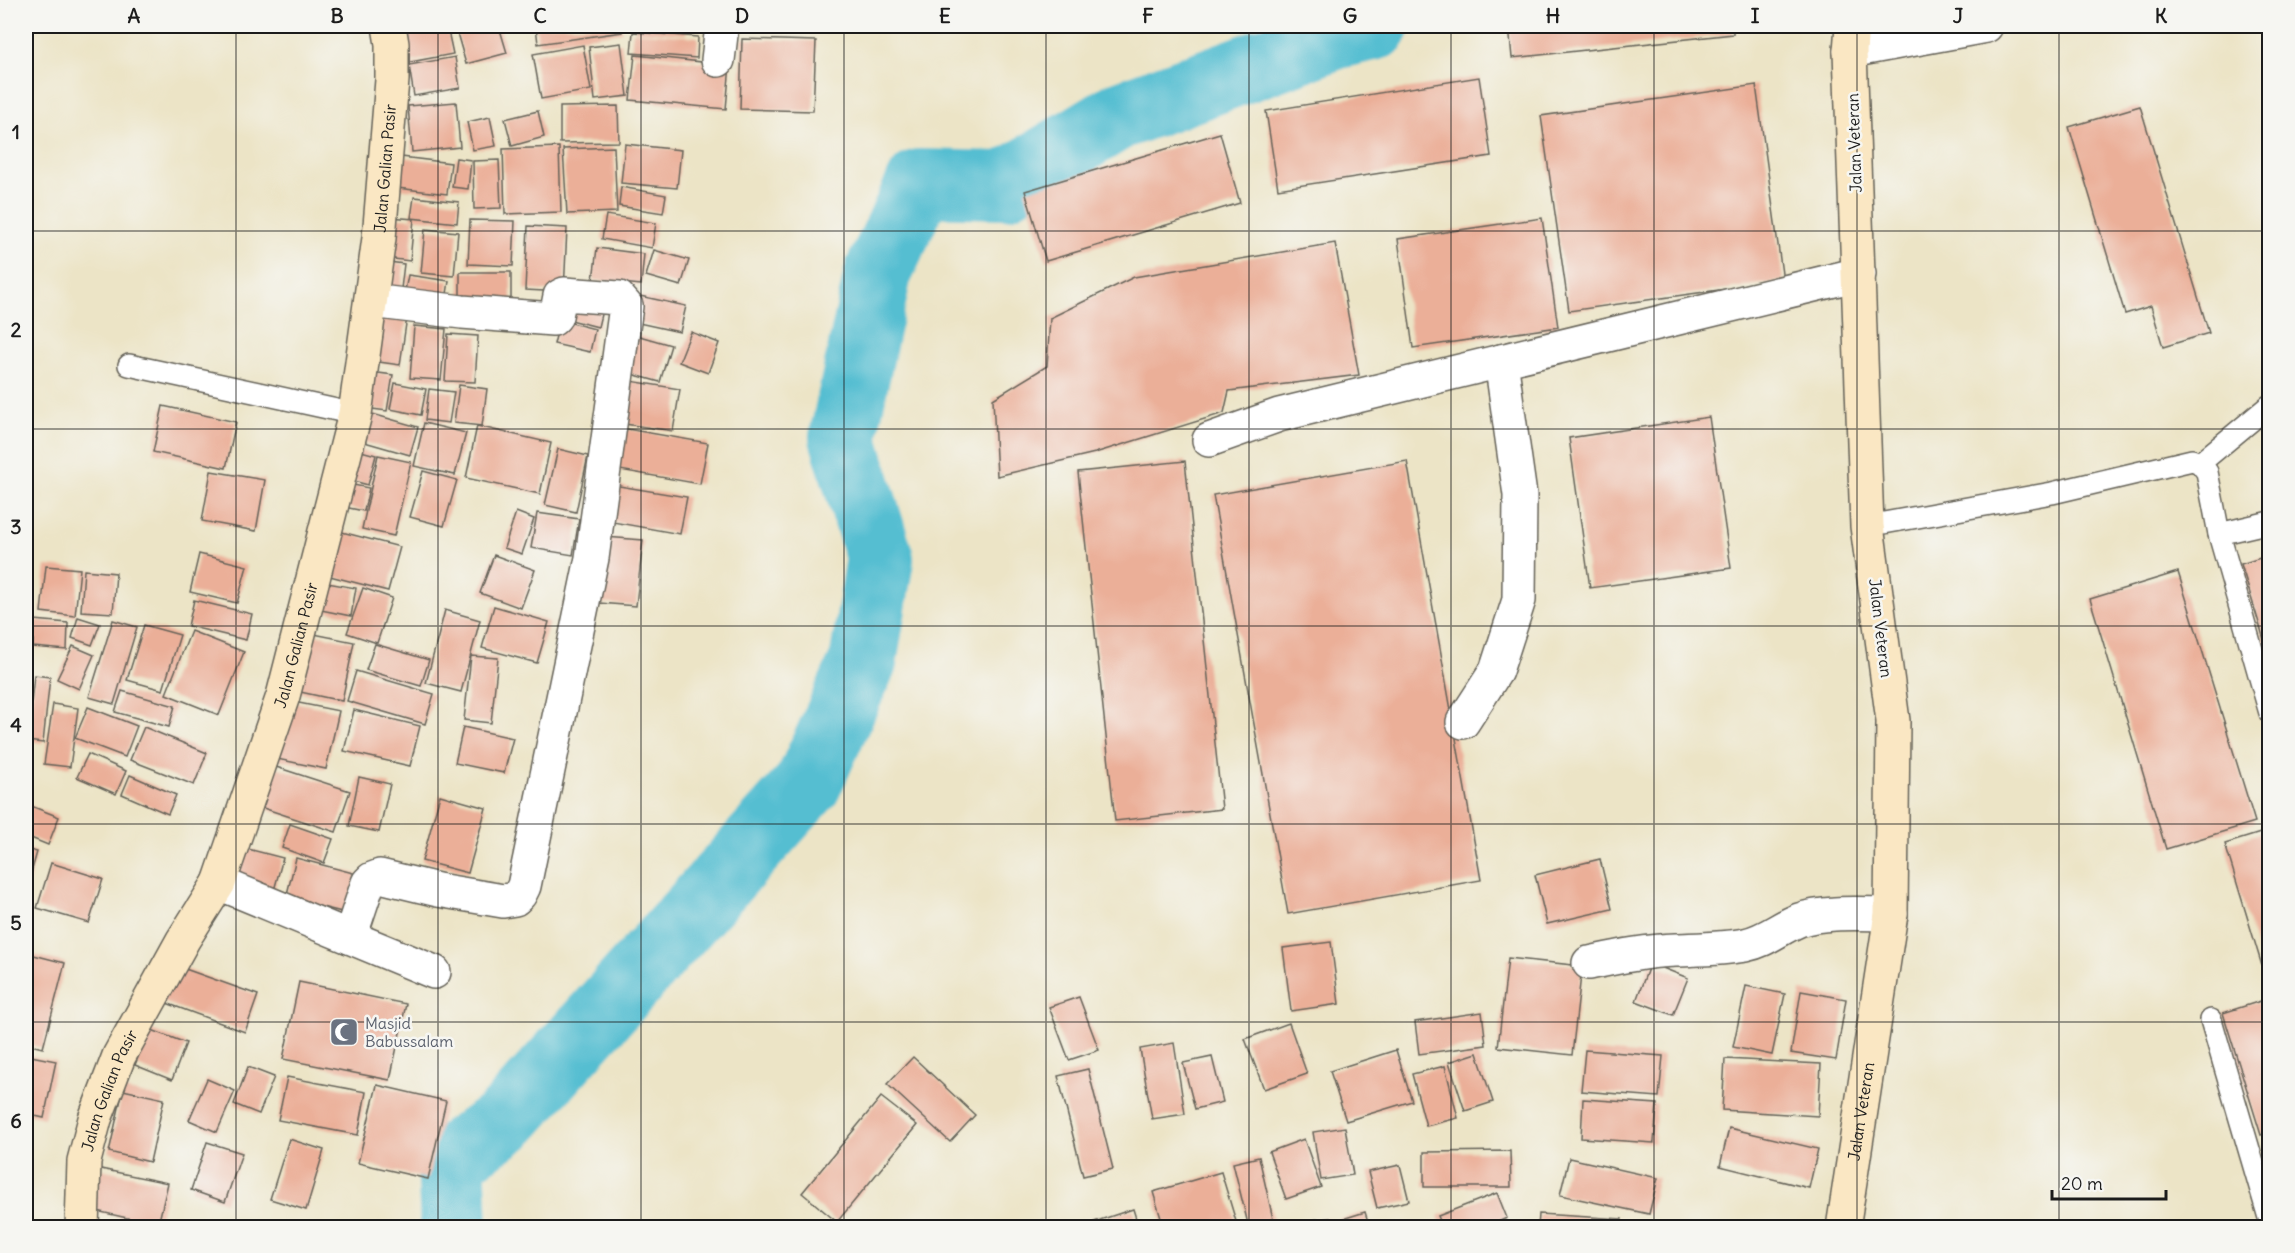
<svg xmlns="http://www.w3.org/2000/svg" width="2295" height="1253" font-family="Delius,sans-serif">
<rect width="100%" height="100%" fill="#f6f6f2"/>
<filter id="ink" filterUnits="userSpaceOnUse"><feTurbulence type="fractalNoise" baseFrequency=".0167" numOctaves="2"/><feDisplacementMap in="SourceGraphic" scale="12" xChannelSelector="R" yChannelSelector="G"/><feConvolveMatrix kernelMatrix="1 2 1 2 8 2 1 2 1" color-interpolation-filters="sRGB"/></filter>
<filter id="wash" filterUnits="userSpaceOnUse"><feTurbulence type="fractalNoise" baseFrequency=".008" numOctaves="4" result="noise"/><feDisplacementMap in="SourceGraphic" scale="24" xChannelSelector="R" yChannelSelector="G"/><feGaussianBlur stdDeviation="1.35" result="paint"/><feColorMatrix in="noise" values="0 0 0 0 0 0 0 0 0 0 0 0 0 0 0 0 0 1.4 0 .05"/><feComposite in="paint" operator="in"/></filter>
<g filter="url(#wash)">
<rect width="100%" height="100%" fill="#ece4c6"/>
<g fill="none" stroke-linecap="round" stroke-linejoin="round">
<!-- river -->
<path stroke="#55bed1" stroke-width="68" d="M454 1228 451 1159 504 1122 808 784 863 662 880 559 843 437 878 273 920 183 1005 185 1118 116 1337 35 1376 26"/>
</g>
<g id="blocks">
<!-- building -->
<g fill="#ebaf98">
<path d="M398 26H447L453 54 405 63Z"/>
<path d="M455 26H499L507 53 466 64Z"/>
<path d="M536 26H621L622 32 538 44Z"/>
<path d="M635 26H687L686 34 635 31Z"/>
<path d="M1509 26H1733V34L1512 58Z"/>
<path d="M633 32 698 37 697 58 631 53Z"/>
<path d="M742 39 816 41 813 111 740 109Z"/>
<path d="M621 43 628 96 595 100 589 47Z"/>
<path d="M583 45 591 90 541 99 533 54Z"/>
<path d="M635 55 730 65 726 109 630 100Z"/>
<path d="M455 57 460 88 414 96 409 65Z"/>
<path d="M1479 77 1491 156 1278 189 1266 111Z"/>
<path d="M1756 85 1783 281 1569 311 1541 116Z"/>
<path d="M456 102 460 147 412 152 408 106Z"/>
<path d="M618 106 619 142 560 143V107Z"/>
<path d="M2140 106 2209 333 2163 347 2151 306 2125 314 2069 127Z"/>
<path d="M538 111 544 137 512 146 505 119Z"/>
<path d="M490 117 496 146 473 150 467 122Z"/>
<path d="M1220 133 1240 203 1046 261 1025 191Z"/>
<path d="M625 144 681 150 677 188 621 183Z"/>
<path d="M559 147 561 212 505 214 503 149Z"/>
<path d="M614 147 617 212 567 214 563 149Z"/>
<path d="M393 156 451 163 447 194 389 187Z"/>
<path d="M456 158 471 160 468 189 452 187Z"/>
<path d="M499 160 501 208 474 209 473 161Z"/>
<path d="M621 187 666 195 663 213 619 206Z"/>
<path d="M414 197 459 202 457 223 411 218Z"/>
<path d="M606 215 656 223 652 248 602 239Z"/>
<path d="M390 217 414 219 410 261 386 258Z"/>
<path d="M1542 218 1558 327 1413 348 1398 239Z"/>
<path d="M470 220 515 221 513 266 468 264Z"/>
<path d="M528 226 567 228 564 292 525 290Z"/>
<path d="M425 229 458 232 454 276 421 273Z"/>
<path d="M1335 243 1359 375 1229 391 1224 413 1095 453 997 476 993 399 1047 366 1050 318 1134 277Z"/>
<path d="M597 248 644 254 641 285 593 280Z"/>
<path d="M654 250 689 260 681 286 646 276Z"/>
<path d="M381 261 404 264 400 297 378 295Z"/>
<rect x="460" y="272" width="51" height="32"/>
<path d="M408 275 449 281 445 307 403 301Z"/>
<path d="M640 296 686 306 680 332 634 322Z"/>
<path d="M573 298 603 306 598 327 567 319Z"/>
<path d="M379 306 408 310 400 365 372 361Z"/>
<path d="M560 320 595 329 590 352 554 344Z"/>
<path d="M414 326 446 329 441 380 410 378Z"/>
<path d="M691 332 719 343 708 373 679 362Z"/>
<path d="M629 333 671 345 660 382 617 370Z"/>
<path d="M448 334 478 336 475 382 445 381Z"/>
<path d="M371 372 393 375 387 411 365 408Z"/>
<path d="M618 379 680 389 673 431 611 422Z"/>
<path d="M395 383 426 389 421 415 390 409Z"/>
<path d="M459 385 487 389 482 426 454 423Z"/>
<path d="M429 389 454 392 449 423 425 420Z"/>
<path d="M163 406 236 422 226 468 153 452Z"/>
<path d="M362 411 418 427 410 455 354 439Z"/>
<path d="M1709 417 1731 568 1590 588 1569 438Z"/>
<path d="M424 423 466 433 455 475 414 466Z"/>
<path d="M477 426 551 443 540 494 466 478Z"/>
<path d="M621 428 708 443 700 484 614 469Z"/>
<path d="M350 448 376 455 368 485 343 478Z"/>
<path d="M558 449 588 456 576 512 545 505Z"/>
<path d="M378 455 411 462 394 536 362 529Z"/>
<path d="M1185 461 1222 809 1115 821 1078 472Z"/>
<path d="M1407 461 1481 880 1288 914 1213 495Z"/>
<path d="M211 471 265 480 256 531 202 521Z"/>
<path d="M423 471 457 480 444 526 410 517Z"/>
<path d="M343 483 369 488 364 511 339 506Z"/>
<path d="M613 485 687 497 680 534 607 521Z"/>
<path d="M516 512 534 519 522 554 504 548Z"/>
<path d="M537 513 579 519 573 555 531 548Z"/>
<path d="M334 530 400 547 388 591 322 574Z"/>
<path d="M605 537 643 540 636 606 599 603Z"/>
<path d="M199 554 247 566 237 603 190 592Z"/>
<path d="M494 555 535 570 521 608 480 593Z"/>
<path d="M2270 555V656H2269L2241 564Z"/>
<path d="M46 566 80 569 75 616 41 612Z"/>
<path d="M84 570 116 573 113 613 81 611Z"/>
<path d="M2178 572 2255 822 2166 849 2090 599Z"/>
<path d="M316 581 356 588 351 616 311 608Z"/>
<path d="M363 588 392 598 377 643 347 633Z"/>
<path d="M194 600 252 614 246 640 188 626Z"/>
<path d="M494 606 549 622 537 663 482 648Z"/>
<path d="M445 610 480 620 461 692 426 683Z"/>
<path d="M78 617 100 624 92 645 72 638Z"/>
<path d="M34 620 68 623 67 650 33 647Z"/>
<path d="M113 620 137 627 114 704 89 697Z"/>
<path d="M144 625 180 635 163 690 127 680Z"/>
<path d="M191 631 244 652 219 715 166 694Z"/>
<path d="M304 632 354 642 342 701 291 690Z"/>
<path d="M375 644 429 660 421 686 366 670Z"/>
<path d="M73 646 94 655 79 689 57 679Z"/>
<path d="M471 656 498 658 491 723 464 720Z"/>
<path d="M356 671 434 694 425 724 347 701Z"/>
<path d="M34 675 50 677 43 743 27 741Z"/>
<path d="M122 691 175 706 169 727 115 712Z"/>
<path d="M284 700 339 711 326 769 272 758Z"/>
<path d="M53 704 78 708 70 767 44 764Z"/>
<path d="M88 707 137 726 125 757 75 738Z"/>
<path d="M354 710 420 726 410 766 344 751Z"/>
<path d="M144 727 207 753 194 785 130 760Z"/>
<path d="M463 727 513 738 504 773 455 763Z"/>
<path d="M88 754 126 771 116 794 77 777Z"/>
<path d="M270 765 350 791 336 832 257 806Z"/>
<path d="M130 775 176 795 168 814 122 794Z"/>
<path d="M359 777 390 784 379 832 349 826Z"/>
<path d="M440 795 486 808 468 873 422 861Z"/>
<path d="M26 804 59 817 48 845 26 836Z"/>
<path d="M290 824 333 839 324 863 282 848Z"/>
<path d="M2270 830V989H2269L2225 844Z"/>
<path d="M244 848 283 858 273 894 235 883Z"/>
<path d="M26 849 37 852 26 891Z"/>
<path d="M296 858 357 874 346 913 286 898Z"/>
<path d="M1600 859 1612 909 1547 924 1535 875Z"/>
<path d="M51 863 103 879 89 923 37 908Z"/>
<path d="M1331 942 1339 1004 1291 1011 1283 948Z"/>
<path d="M26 953 65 963 43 1048 26 1044Z"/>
<path d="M1508 958 1582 966 1572 1055 1498 1047Z"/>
<path d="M1650 963 1688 978 1673 1015 1636 1001Z"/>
<path d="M174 965 258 995 245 1032 161 1001Z"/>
<path d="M299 982 406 1004 390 1080 283 1059Z"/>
<path d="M1746 986 1785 994 1772 1055 1733 1047Z"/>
<path d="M1801 991 1846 999 1836 1060 1791 1053Z"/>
<path d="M1079 997 1099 1050 1069 1060 1049 1007Z"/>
<path d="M2270 998V1132L2261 1135 2223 1013Z"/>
<path d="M1482 1012 1486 1045 1419 1054 1415 1022Z"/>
<path d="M1289 1023 1307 1074 1264 1089 1245 1039Z"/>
<path d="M149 1029 186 1043 172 1080 135 1065Z"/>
<path d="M1174 1043 1185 1114 1152 1119 1140 1049Z"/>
<path d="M1396 1050 1412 1101 1346 1121 1330 1071Z"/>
<path d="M1585 1050 1663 1056 1659 1097 1581 1091Z"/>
<path d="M1477 1053 1493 1102 1465 1111 1449 1062Z"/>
<path d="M26 1055 56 1061 44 1118 26 1114Z"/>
<path d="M913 1057 975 1115 950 1142 887 1084Z"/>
<path d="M1212 1057 1223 1102 1195 1109 1183 1063Z"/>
<path d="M1725 1059 1821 1064 1818 1116 1722 1110Z"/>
<path d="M1445 1066 1458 1118 1426 1126 1412 1074Z"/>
<path d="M248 1067 274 1077 259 1114 234 1104Z"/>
<path d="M1088 1069 1113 1169 1083 1176 1058 1076Z"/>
<path d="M287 1077 366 1092 358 1135 278 1120Z"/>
<path d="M207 1079 235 1091 217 1132 189 1120Z"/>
<path d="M377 1085 446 1101 428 1179 358 1163Z"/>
<path d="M123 1090 164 1099 150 1162 109 1152Z"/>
<path d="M881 1097 917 1125 837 1222 802 1193Z"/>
<path d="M1583 1099 1657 1104 1654 1143 1581 1138Z"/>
<path d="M1345 1127 1353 1175 1321 1180 1313 1132Z"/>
<path d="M1729 1128 1818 1149 1809 1188 1720 1166Z"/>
<path d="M289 1139 324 1150 306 1210 270 1199Z"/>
<path d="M1304 1139 1321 1187 1286 1199 1269 1152Z"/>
<path d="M207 1142 242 1153 225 1202 191 1190Z"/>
<path d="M1510 1151 1511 1187H1424V1152Z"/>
<path d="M1259 1157 1273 1219 1248 1224 1233 1163Z"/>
<path d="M1569 1158 1658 1178 1649 1214 1560 1195Z"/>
<path d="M1400 1165 1409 1201 1377 1208 1368 1172Z"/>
<path d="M101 1169 168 1183 158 1225 92 1210Z"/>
<path d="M1221 1172 1238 1228H1164L1153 1192Z"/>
<path d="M1497 1193 1507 1218 1484 1228H1443L1438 1216Z"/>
<path d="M1133 1209 1139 1228H1096L1094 1222Z"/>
<path d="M1365 1212 1370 1228H1335L1333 1222Z"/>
<path d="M1539 1214 1622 1219 1621 1228H1538Z"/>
<path d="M1330 1218 1332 1228H1314L1312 1220Z"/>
</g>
</g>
</g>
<g filter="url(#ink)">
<use href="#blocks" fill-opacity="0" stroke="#656258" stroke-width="1.5"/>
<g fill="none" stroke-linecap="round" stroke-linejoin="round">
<!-- lane casing -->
<g stroke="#656258" stroke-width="24">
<g id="lane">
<path d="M129 365 355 414"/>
<path d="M2200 463 2270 405"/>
<path d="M1867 526 2052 493 2192 460 2200 463 2207 472 2219 534 2270 522"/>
<path d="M2219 534 2270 713"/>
<path d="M2211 1020 2270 1221"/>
</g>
</g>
<!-- street casing -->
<g stroke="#656258" stroke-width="36">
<g id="street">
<path d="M1850 51 1986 26"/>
<path d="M718 60 722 26"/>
<path d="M1209 440 1279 415 1859 274"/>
<path d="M1463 722 1496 671 1519 600 1520 495 1501 361"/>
<path d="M219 883 434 972"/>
<path d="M350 937 368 883 372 879 380 876 438 890 503 901 515 899 520 894 524 886 592 558 626 306 619 298 564 294 560 296 556 316 553 319 462 312 371 301"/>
<path d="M1589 963C1618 957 1646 951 1676 950 1699 949 1722 949 1745 945 1766 941 1779 928 1799 920 1824 911 1864 914 1891 914"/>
</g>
</g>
<!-- secondary casing -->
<g stroke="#656258" stroke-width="36">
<g id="secondary">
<path id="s1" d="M82 1228 84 1161 95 1119 119 1056 183 940 219 883 283 696 355 414 379 238 392 80V44L389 26"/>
<path id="s2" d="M1843 1228 1891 914 1893 721 1867 526 1850 51 1852 26"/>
</g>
</g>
<!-- lane -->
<use href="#lane" stroke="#fff" stroke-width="21"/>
<!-- street -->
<use href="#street" stroke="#fff" stroke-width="33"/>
<!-- secondary -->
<use href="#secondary" stroke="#fae7c3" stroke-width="33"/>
</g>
</g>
<!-- grid -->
<path fill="none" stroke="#1c1c1c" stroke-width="1.5" stroke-opacity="0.55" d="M236 26V1228M438 26V1228M641 26V1228M844 26V1228M1046 26V1228M1249 26V1228M1451 26V1228M1654 26V1228M1857 26V1228M2059 26V1228M26 231H2270M26 429H2270M26 626H2270M26 824H2270M26 1022H2270"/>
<!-- icons -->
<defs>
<g id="mosque-square" transform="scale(1.5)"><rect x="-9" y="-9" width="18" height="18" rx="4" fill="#6b7280" stroke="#f6f6f2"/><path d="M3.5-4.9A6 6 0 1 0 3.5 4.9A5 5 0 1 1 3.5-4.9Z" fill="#fff"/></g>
</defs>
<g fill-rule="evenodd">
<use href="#mosque-square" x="344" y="1032"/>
</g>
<g text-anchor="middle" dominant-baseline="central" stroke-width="5" stroke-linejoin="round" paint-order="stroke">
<!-- street labels -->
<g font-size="16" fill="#1c1c1c" stroke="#f6f6f2">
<text transform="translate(1854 143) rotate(-92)">Jalan Veteran</text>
<text stroke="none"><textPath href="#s1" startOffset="1114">Jalan Galian Pasir</textPath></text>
<text transform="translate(1881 628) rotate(83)">Jalan Veteran</text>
<text stroke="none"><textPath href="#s1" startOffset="628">Jalan Galian Pasir</textPath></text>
<text stroke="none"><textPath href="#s1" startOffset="142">Jalan Galian Pasir</textPath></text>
<text stroke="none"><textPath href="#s2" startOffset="118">Jalan Veteran</textPath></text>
</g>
<!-- worship labels -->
<g font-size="16" fill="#5b616d" stroke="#f6f6f2" text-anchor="start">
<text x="365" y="1023">Masjid<tspan x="365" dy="18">Babussalam</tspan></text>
</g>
</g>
<!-- margin -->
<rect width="2295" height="1253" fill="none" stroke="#f6f6f2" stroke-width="66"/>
<!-- scale -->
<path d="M2052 1190v9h114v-9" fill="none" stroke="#1c1c1c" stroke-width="3"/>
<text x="2061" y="1190" font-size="18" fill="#1c1c1c" stroke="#f6f6f2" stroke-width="4.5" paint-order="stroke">20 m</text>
<rect x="33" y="33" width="2229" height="1187" fill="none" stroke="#1c1c1c" stroke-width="2"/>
<g font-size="20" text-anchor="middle" font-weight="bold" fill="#1c1c1c">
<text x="134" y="23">A</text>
<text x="337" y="23">B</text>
<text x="540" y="23">C</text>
<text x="742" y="23">D</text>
<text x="945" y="23">E</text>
<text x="1148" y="23">F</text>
<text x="1350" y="23">G</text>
<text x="1553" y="23">H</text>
<text x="1755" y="23">I</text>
<text x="1958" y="23">J</text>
<text x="2161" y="23">K</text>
<text x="16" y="139">1</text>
<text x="16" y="337">2</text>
<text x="16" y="534">3</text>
<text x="16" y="732">4</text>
<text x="16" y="930">5</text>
<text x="16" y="1128">6</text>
</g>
</svg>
